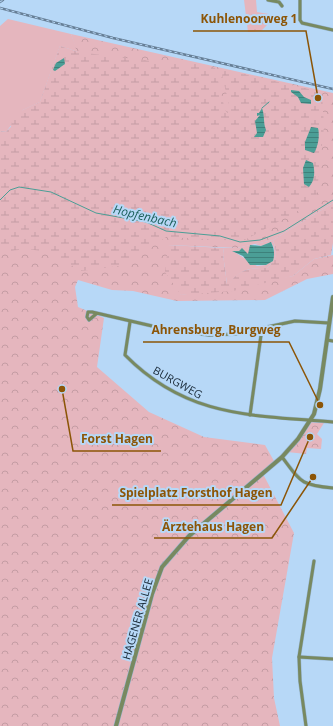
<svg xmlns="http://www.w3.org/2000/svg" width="333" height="726" font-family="'Open Sans',sans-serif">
<defs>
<pattern id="forest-crowns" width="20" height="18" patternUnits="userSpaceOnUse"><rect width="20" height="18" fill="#e5b6be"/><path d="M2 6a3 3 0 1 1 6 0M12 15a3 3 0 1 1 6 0" fill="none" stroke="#c49ca4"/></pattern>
<pattern id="wetland-marsh" width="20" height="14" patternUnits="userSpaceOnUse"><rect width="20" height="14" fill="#e5b6be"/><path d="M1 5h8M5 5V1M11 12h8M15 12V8" fill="none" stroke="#c49ca4"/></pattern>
<pattern id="water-rules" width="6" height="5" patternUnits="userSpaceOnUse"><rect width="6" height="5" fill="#4b9e96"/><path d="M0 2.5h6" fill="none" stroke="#3d817b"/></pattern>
</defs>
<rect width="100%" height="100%" fill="#b7d8f7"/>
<!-- green -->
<g fill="#e5b6be">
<path d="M244 0H256L257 12 269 14 270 22 261 31 248 32Z"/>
<path d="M8 19 71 34 78 52 60 46 40 102 23 110 6 132 0 131V26Z"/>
<path d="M273 240C277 255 278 257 267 268 251 268 239 269 230 284H227L223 254 224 248H237L250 245 249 254 233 251 257 266 266 265 274 257V248L271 242 261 246 255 244Z"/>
</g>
<!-- forest -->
<g fill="url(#forest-crowns)">
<path d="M249 14H252L254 17 268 18 258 30H250Z"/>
<path d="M71 34 333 93V203L273 240 237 248 168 245 181 295 293 276 314 259 333 255V274L307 279 265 300 177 301 133 291 112 290 78 280 75 287 78 307 104 318 97 367 149 412 204 437 265 445 274 461 262 472 294 533 272 658 274 698 280 726H0V197L23 135 0 131 6 132 11 127 12 119 23 110 40 102 60 46 77 52Z"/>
<path d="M311 422 324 423 317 434 322 439 321 449 307 448 306 454 287 452Z"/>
</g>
<!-- wetland -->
<g fill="url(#wetland-marsh)" fill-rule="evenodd">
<path d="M60 46 78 52 167 63H192L215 68 225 110 228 113 230 109 222 75 225 70 322 92 324 127 316 201 243 241 166 237 126 265 81 271C51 253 36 243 0 254V131L6 132 11 127 12 119 23 110 40 102ZM262 109C265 116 263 123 266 130L257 133 255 128ZM309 131 318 141 317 149 305 150Z"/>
<path d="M333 203V243L331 255 314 259 293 276 233 291 181 295 165 272 168 245 224 248 223 254 227 284 230 283C239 269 251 268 267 268 278 257 277 254 273 240Z"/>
</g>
<!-- water -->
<g fill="url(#water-rules)">
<path d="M64 58 65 64 55 71 53 70 56 63Z"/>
<path d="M291 90 299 91 304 97 311 100V104L301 103 298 97 291 92Z"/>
<path d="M262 108C265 116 263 123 266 130L263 137H254L257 133 255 121 260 115 257 116V113H259Z"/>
<path d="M311 127 318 128C320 135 318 147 314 153L305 150V142Z"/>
<path d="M306 160 313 163C315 172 315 180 309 187L304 184 303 168Z"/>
<path d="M271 242C274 248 275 254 273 261L266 265H250L243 256 232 251H239L242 248 248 254 250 245 261 246Z"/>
</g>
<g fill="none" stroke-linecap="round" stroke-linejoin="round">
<!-- stream -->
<g stroke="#4b9e96" stroke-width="1">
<path d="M262 108 269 102"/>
<path d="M0 200 10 190 19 187 51 192 96 213 146 222 166 231 220 236 240 242 260 240 284 231 333 200"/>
</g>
<!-- minor casing -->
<g stroke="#97b5d0" stroke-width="4">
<g id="minor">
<path d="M268 0 279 2 282 6"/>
<path d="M300 0V20L302 23 333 30"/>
<path d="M96 314 89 320 87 317 88 312H92L165 329 209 335 235 334 295 321 329 323"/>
<path d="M130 322 125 355C187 418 252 415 333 422"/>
<path d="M327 340 333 341"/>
<path d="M250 415 262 328"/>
<path d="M282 457C301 482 300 485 333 488"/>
<path d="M299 657 333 659"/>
<path d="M306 726 300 681 299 657 314 561"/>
</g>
</g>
<!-- tertiary casing -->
<g stroke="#97b5d0" stroke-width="5">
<path id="tertiary" d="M116 726 152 594 162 567 189 536 282 457 298 439 314 414 320 389 333 297"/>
</g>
<!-- minor -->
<use href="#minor" stroke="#788960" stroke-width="3"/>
<!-- tertiary -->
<use href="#tertiary" stroke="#788960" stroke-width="4"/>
<!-- rail casing -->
<g stroke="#677f96" stroke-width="2.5">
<g id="rail">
<path d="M0 2 3 0"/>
<path d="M0 8 113 38 333 89"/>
</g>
</g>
<!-- rail -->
<use href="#rail" stroke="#b7d8f7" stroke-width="1" stroke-dasharray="3" stroke-linecap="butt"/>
</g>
<g text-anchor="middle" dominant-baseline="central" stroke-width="4" stroke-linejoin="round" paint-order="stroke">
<!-- street labels -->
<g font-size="11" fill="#182836" stroke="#b7d8f7">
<text transform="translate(178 382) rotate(29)">BURGWEG</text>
<text transform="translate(137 619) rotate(-74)">HAGENER ALLEE</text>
</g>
<!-- water labels -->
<g font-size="12" font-style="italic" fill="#1a5f59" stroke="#b7d8f7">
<text transform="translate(145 216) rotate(13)">Hopfenbach</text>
</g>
</g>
<!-- callouts -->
<path fill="none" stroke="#8c5507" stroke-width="1.5" d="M318 98L306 31H193M320 405L289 342H143M62 389L73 451H161M310 437L281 505H112M313 477L272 538H154"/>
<g fill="#8c5507" stroke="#b7d8f7" stroke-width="1.5">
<circle cx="318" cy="98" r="4"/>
<circle cx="320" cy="405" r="4"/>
<circle cx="62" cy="389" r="4"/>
<circle cx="310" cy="437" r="4"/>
<circle cx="313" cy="477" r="4"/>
</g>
<g font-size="12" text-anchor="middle" font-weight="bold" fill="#8c5507" stroke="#b7d8f7" stroke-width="4" stroke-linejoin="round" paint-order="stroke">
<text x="249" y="23">Kuhlenoorweg 1</text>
<text x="216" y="334">Ahrensburg, Burgweg</text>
<text x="117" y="443">Forst Hagen</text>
<text x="196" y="497">Spielplatz Forsthof Hagen</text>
<text x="213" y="531">Ärztehaus Hagen</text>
</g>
</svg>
